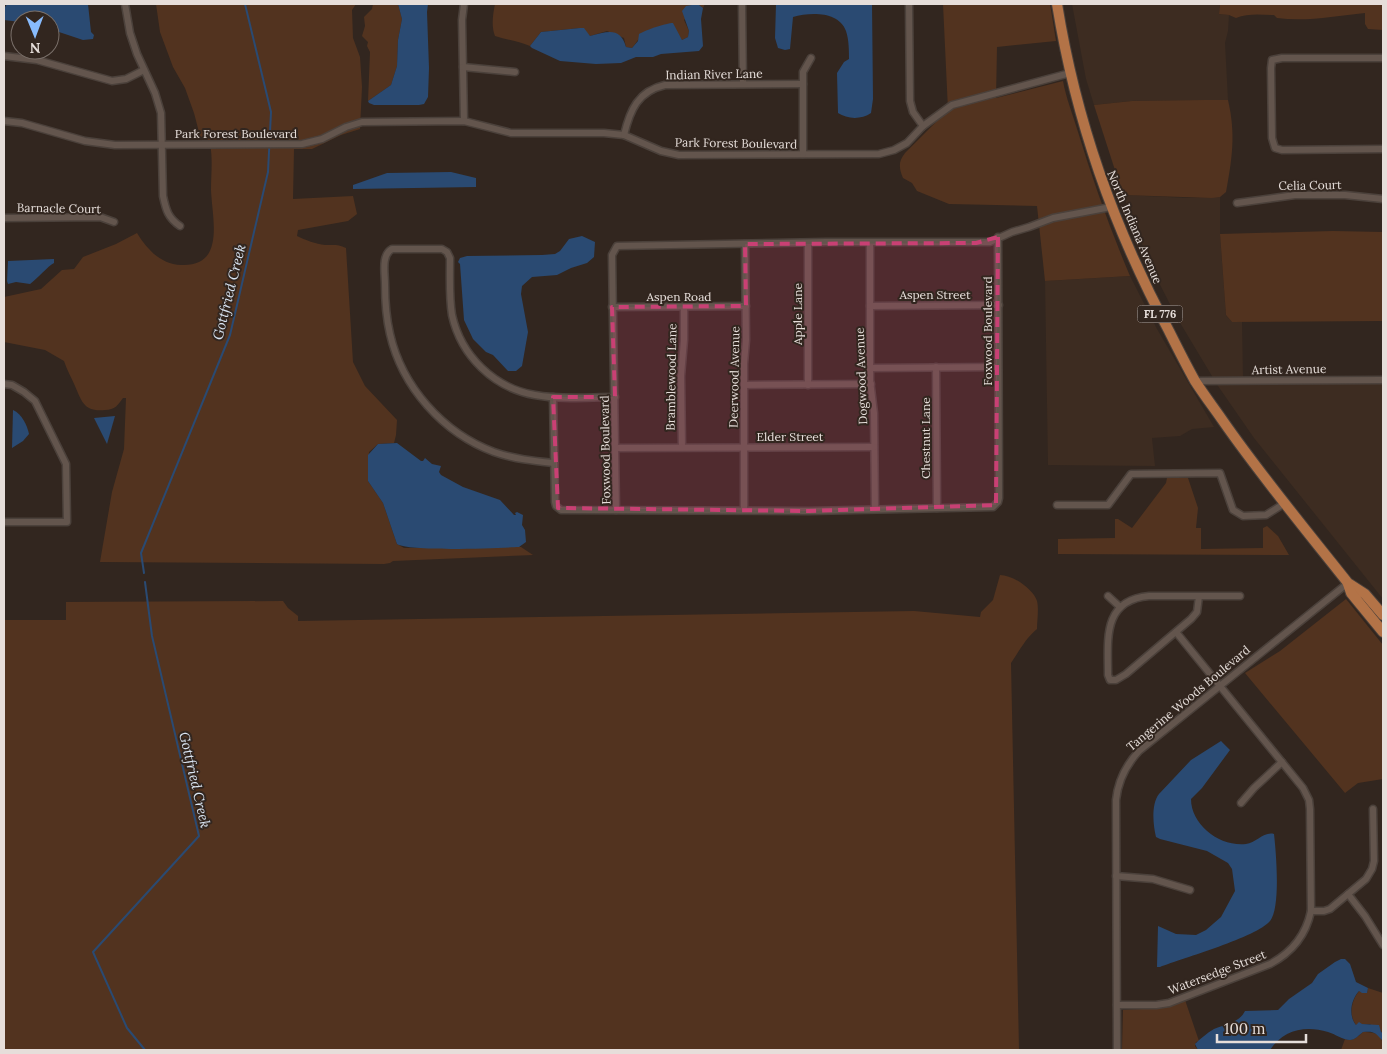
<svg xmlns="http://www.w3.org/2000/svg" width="1387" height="1054" font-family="Lora,serif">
<rect width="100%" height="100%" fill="#32261f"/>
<!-- built -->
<g fill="#3d2c21">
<path d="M1072 4H1220L1219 14 1229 15 1228 31 1225 43 1228 100 1132 101 1094 105 1086 79Z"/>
<path d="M1123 195 1189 198 1220 197V234L1226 315 1232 322H1242L1243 378 1383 376V599L1254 438 1218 386 1176 316 1151 267Z"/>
<path d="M1130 276 1157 329 1214 427 1192 429 1180 436 1152 438 1155 466 1048 465 1045 281Z"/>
</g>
<!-- green -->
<g fill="#52331f">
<path d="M156 4H356L352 10 353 38 360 57 362 87 360 129 341 135 312 149H294L293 199 353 196 357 214 348 221 298 230 297 236C305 240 316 244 325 245 334 245 338 244 346 248L353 362 365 386 397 420 396 435 394 443 378 444 369 452 368 481 383 503 397 544 404 548 521 547 533 555 393 561 390 563 384 564 100 562 112 492 124 449 126 398H123C118 405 115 410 105 410 84 412 82 402 75 386 71 377 67 370 64 361L45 350 4 342V297L41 289 62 270 74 269 83 257 116 244 137 233C147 249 160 264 181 265 226 267 212 218 211 190 211 174 213 159 210 144L200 136 194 113 185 88 173 67 160 32Z"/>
<path d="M373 4H398L402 19 398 40 397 66 391 85 368 101 370 52 367 46 368 42 362 36 365 26 364 17 372 9Z"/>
<path d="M495 4H705L703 8 699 5 684 20 689 31 688 37 682 40 677 33 661 26C657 28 654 28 649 30 641 32 637 43 632 48L626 47 624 38 607 31 590 36 580 28 541 32 530 46C519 41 507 40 495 36 491 26 493 14 495 4Z"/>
<path d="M943 4H1050L1056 41 997 47 996 98 1063 81C1066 98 1073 115 1078 132 1093 181 1110 229 1130 276L1045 281 1037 206 949 204 917 191 912 183 903 178C899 168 898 162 905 153L948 110Z"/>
<path d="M1220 4H1383V30L1368 29 1365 24V13C1335 16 1306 22 1277 18L1274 15C1262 15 1248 13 1236 18L1229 15 1219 14Z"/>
<path d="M1204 100H1228C1236 135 1232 158 1226 192L1220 197 1212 198 1123 195 1094 105 1132 101Z"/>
<path d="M1333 231 1383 232V321L1232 322 1226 315 1220 234Z"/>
<path d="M1167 478H1188L1198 508 1196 528H1201V549L1263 548V528L1267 526 1278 536 1289 555 1058 554V539L1115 538V519H1118L1132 528 1166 483Z"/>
<path d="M1000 575C1013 575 1033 589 1037 601 1039 609 1037 621 1037 629 1025 639 1020 650 1011 663L1019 1050H4V620H66V602L283 601 288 608 298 616V621L914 611 980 617 981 612 993 600Z"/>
<path d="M1346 599 1383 645V779L1358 783 1345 793 1245 673 1280 651Z"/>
<path d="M1368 988 1383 993V1033L1370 1024 1356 1025C1348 1014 1352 1000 1359 991L1367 993Z"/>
<path d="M1185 1000 1199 1041 1196 1042 1195 1046 1198 1050H1122L1123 1010 1162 1008Z"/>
<path d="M1363 1032C1378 1032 1383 1035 1383 1050H1341L1345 1039C1353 1042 1357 1037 1363 1032Z"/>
</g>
<!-- water -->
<g fill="#2a4a72">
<path d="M7 4H88L91 32 94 35 93 39 83 40 50 29V20H20V22L4 20V9Z"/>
<path d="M398 4H428L427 12 429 68 428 97 424 104 419 105H374L369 103 368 101 391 85 397 66 398 40 402 19Z"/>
<path d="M776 4H872L873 99 871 113C861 120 847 119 838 113L837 73 844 62 849 59C849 51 849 40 846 31 839 11 810 12 793 17L790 49 785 50 778 48 775 38Z"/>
<path d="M692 5H699L703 8 701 19 703 46 699 51 661 54 653 57H636L621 63 596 64 560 61 532 48 530 46 541 32 580 28H584L590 36C607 32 620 26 626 47L632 48 638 41 639 34C646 30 666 23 673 23L682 40 688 37 689 31 682 11 686 6Z"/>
<path d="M451 172 476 178V187L353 189V185L387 173Z"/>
<path d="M582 236 595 242 594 257 587 263 571 268 557 275 532 277 522 286 521 294 528 332 522 366 516 371H508L493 355 486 352 473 339 464 320 460 264 458 262 460 258 467 256 542 255 555 254 560 251 569 239Z"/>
<path d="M54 259V263C48 266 37 279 30 284L16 282 8 284 7 281 8 261Z"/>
<path d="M13 410C22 414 27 425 29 434L23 441 12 448Z"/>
<path d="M115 416 107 444 94 418Z"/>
<path d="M397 443 421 461H423L425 458 432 464 441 466 439 472 441 475 463 487 500 500 514 515H516L515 513 517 512 523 515 522 525 525 530 526 542 519 547C498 548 409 552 397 544L383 503 368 481V455L378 444Z"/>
<path d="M1221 741 1230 750 1202 788 1191 799C1191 825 1220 847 1246 844 1256 843 1264 831 1274 834 1276 851 1281 908 1270 921 1257 937 1183 958 1160 967H1157L1158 926 1176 934 1196 935 1206 930 1221 917 1235 891 1232 869 1228 863 1207 851 1160 839 1156 837C1153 825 1151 804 1159 794L1191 760Z"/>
<path d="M1341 959H1345L1350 964 1356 982 1368 988 1367 993H1362L1359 991C1351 1000 1348 1015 1356 1025L1359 1022 1362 1024 1379 1025 1381 1032 1383 1033V1041C1375 1033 1375 1031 1363 1032 1359 1035 1355 1040 1350 1040 1343 1040 1335 1034 1328 1032 1305 1025 1283 1030 1270 1050H1198L1195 1044C1200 1039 1207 1033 1214 1029 1226 1024 1239 1023 1245 1011L1278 1010 1289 999 1312 983 1318 974 1335 962Z"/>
</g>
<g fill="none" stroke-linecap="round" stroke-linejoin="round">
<!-- stream -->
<g stroke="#2a4a72" stroke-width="2">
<path d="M144 573 141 553 230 335 268 172 271 112 245 4"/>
<path d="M145 582 152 636 199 836 93 952 127 1028 145 1050"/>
</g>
<!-- street casing -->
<g stroke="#4b413b" stroke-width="9">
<g id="street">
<path d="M125 4 130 33 137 54 155 93 161 113 163 196C166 210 168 218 180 226"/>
<path d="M464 4 462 20 464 121"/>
<path d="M742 4 743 84"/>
<path d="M909 4 910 101 913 112 923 126"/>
<path d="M4 56 37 60 112 81 126 79 144 70"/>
<path d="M1383 58H1282L1272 60 1271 68 1272 138 1275 148 1282 150 1383 149"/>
<path d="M463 67 515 72"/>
<path d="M4 121 22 123 85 141 115 145 302 144 322 139 346 127 362 122 464 121 511 133H604L624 135 661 151 679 155 879 154 894 150 907 143 923 126 952 105 1070 73"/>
<path d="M624 135C630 110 638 91 665 85L803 84"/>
<path d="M803 154V72L811 58"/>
<path d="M1237 203 1295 195H1345L1383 199"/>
<path d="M4 218 100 217 114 222"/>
<path d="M808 243V385"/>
<path d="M870 244V380L874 413 875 509"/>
<path d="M870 306 999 305"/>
<path d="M612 307 746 306"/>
<path d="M936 367 937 508"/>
<path d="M870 368 998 367"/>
<path d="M1195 381 1383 380"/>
<path d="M4 384 12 385 24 392 35 401 66 464 67 522H4"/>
<path d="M744 385 871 384"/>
<path d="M553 397 555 502 556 506 561 510 809 511 993 507 998 502 999 498 998 237"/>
<path d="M682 447 681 376 684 340V307"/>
<path d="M616 448 874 447"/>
<path d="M554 463C534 461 514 459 494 452 443 433 402 387 390 334 386 317 385 301 385 284 385 273 381 255 392 249H442L447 252 450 258C450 277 449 297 452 315 461 356 494 388 535 395 561 400 589 397 615 397"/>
<path d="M1057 505H1108L1131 474 1220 473 1233 510 1243 516 1266 515 1285 503"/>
<path d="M744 509V364L746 340 745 244"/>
<path d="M616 510 612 255 617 246 826 242H990L1012 232 1029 227 1053 218 1111 207"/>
<path d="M1108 596 1120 607"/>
<path d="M1199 596 1197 612 1191 619 1126 674 1116 680H1110L1108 675C1108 640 1102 600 1149 596H1240"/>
<path d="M1241 803 1254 788 1282 762"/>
<path d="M1116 876 1153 879 1190 890"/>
<path d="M1348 894 1365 916 1383 945"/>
<path d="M1311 911H1324L1330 909 1366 879 1372 869 1374 861 1373 809"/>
<path d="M1117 1005H1156L1169 1003 1270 964C1291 953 1306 935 1311 911L1310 809 1309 800 1303 788 1176 632"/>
<path d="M1117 1050 1116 800C1118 781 1126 765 1139 751L1348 583"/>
</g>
</g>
<!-- primary casing -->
<g stroke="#4b413b" stroke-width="12">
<g id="primary">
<path d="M1057 4C1076 121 1113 226 1169 331 1177 347 1186 365 1195 381 1204 395 1214 408 1223 421 1262 477 1306 530 1348 583L1365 594 1383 615"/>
<path d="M1348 584 1351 593 1383 632"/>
</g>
</g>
<!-- street -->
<use href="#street" stroke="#63554d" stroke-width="6"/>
<!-- primary -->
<use href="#primary" stroke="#b37347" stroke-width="10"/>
</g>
<!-- marked area -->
<path fill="#c94074" fill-opacity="0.2" stroke="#c94074" stroke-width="4" stroke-dasharray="10 6" stroke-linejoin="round" d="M998 237 996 505 809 511 558 508 553 397H615L612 307 746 306 745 244 976 243Z"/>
<g text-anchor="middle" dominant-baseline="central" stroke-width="4" stroke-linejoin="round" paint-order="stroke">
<!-- shield labels -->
<rect fill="#32261f" stroke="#b0a7a2" stroke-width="1" x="1137.5" y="305.5" width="45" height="17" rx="4"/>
<g font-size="11" font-weight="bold" fill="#e6deda">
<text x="1160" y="314">FL 776</text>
</g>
<!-- street labels -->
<g font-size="12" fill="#e6deda" stroke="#32261f">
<text transform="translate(714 74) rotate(-1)">Indian River Lane</text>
<text x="236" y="133">Park Forest Boulevard</text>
<text transform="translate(736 143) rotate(1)">Park Forest Boulevard</text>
<text transform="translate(1310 185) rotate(-1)">Celia Court</text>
<text transform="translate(59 208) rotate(1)">Barnacle Court</text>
<text transform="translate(1135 227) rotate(67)">North Indiana Avenue</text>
<text x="935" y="294">Aspen Street</text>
<text x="679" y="296">Aspen Road</text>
<text transform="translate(797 314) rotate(-90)">Apple Lane</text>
<text transform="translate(987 331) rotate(-90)">Foxwood Boulevard</text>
<text transform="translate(1289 369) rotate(-1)">Artist Avenue</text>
<text transform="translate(861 376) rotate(-92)">Dogwood Avenue</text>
<text transform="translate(671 377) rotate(-89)">Bramblewood Lane</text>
<text transform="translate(734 377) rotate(-89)">Deerwood Avenue</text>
<text x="790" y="436">Elder Street</text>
<text transform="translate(925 438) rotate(-90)">Chestnut Lane</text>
<text transform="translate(605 450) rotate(-91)">Foxwood Boulevard</text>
<text transform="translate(1188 698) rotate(-40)">Tangerine Woods Boulevard</text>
<text transform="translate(1217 972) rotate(-21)">Watersedge Street</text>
</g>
<!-- water labels -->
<g font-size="14" font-style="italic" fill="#d9e4f1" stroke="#32261f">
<text transform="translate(229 292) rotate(-76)">Gottfried Creek</text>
<text transform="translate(195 780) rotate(77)">Gottfried Creek</text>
</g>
</g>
<!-- border -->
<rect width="1387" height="1054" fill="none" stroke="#e6deda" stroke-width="10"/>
<!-- north arrow -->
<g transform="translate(35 35) rotate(179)"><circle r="24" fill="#32261f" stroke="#7a706a"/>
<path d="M0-4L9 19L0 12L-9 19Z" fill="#88bbfc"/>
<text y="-8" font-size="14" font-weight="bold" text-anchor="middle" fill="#e6deda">N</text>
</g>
<!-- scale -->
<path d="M1217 1034v8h89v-8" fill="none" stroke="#e6deda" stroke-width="2.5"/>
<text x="1224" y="1034" font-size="15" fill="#e6deda" stroke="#32261f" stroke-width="4" paint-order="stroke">100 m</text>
</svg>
